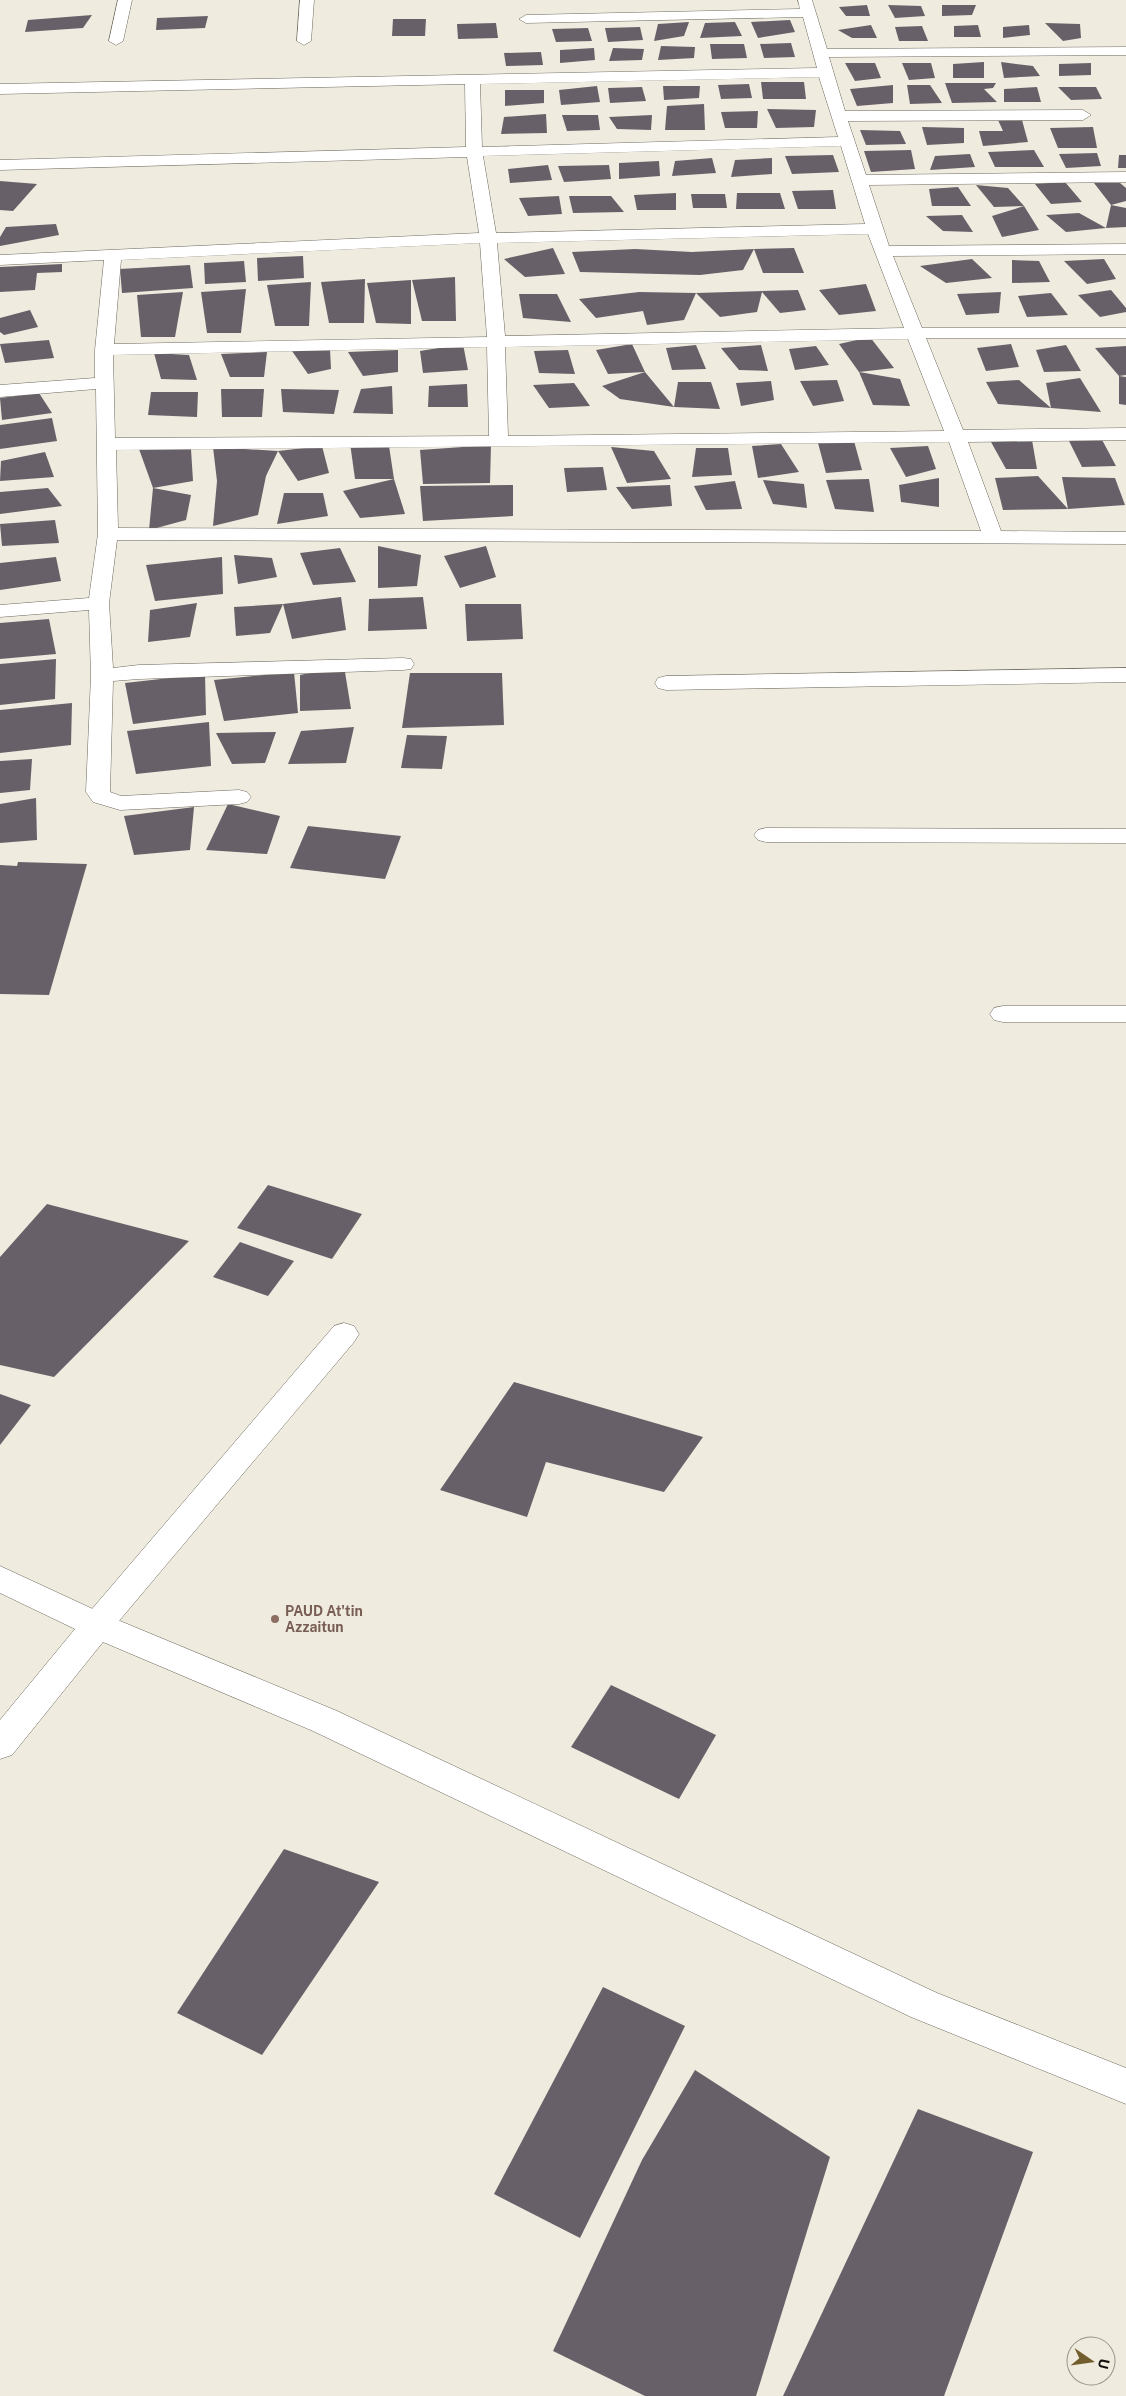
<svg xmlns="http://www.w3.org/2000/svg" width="1126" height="2396" font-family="'Public Sans',sans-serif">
<rect width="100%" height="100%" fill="#efebde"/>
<!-- building -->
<g fill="#686069">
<path d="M867 5 870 16H846L839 7Z"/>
<path d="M888 5 921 6 925 16 895 18Z"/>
<path d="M942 5H976L972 15 942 16Z"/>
<path d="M92 15 83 28 25 32 28 20Z"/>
<path d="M208 16 205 28 156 30 157 18Z"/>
<path d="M393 19H426L425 36H392Z"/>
<path d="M790 20 795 32 758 38 751 22Z"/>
<path d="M689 22 684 36 654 41 658 24Z"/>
<path d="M735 22 742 36 700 38 705 23Z"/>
<path d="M496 23 498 38 458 39 457 24Z"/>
<path d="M1045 23 1080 24 1081 38 1063 41Z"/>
<path d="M871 25 877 38H852L838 30Z"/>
<path d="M978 25 981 37H954V26Z"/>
<path d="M1029 25 1030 35 1003 38V27Z"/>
<path d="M922 26 928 41H899L895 27Z"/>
<path d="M640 27 643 40 608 42 605 28Z"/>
<path d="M588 28 592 41 556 42 552 29Z"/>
<path d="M791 43 795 57 764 58 760 44Z"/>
<path d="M710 44H744L747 58 712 59Z"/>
<path d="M661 46 695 47 694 58 658 60Z"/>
<path d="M594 48 595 60 560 63V50Z"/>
<path d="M613 48 644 49 642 60 609 61Z"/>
<path d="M541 52 543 65 506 66 504 53Z"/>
<path d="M984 62V78H953V64Z"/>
<path d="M1001 62 1033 66 1040 76 1004 78Z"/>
<path d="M845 63H875L881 78 855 81Z"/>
<path d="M902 63H931L935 78 909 80Z"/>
<path d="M1091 63V75L1059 76V64Z"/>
<path d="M761 82H804L806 99H763Z"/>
<path d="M945 83H996L993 88 984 89 997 102 952 103Z"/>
<path d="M749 84 752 98 721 99 718 85Z"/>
<path d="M893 85V103L857 106 850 89Z"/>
<path d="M907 85H930L942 103 910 104Z"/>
<path d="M597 86 600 102 561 105 559 90Z"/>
<path d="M663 86H700L699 98 664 100Z"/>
<path d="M642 87 646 101 610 103 608 88Z"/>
<path d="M1037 87 1041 102H1004V89Z"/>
<path d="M1058 87H1096L1102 99 1071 100Z"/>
<path d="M505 90H544V103L505 106Z"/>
<path d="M704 104 705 130H665L667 106Z"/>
<path d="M767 109 816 110 814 127 776 128Z"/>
<path d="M758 111 757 128H725L721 112Z"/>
<path d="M546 114 547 133 501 134 504 117Z"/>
<path d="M562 115H598L600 130 567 131Z"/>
<path d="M652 115 651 130 617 129 609 117Z"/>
<path d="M998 120H1022L1028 142 983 146 979 131H1003Z"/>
<path d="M922 127 964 128V143L927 145Z"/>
<path d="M1093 127 1097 148H1058L1050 128Z"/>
<path d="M860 130 900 131 906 144 866 145Z"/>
<path d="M911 150 915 169 871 172 864 151Z"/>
<path d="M1034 150 1044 167H995L988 152Z"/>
<path d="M1097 153 1101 166 1066 168 1059 154Z"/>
<path d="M970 154 975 167 930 170 935 156Z"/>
<path d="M833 155 839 172 792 174 785 156Z"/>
<path d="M1119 155H1126V168H1118Z"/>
<path d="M712 158 716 173 672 176 675 161Z"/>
<path d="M772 158V174L731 177 735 160Z"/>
<path d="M659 161 660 176 619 179V163Z"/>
<path d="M548 165 552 180 510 183 508 169Z"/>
<path d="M609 165 611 179 564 182 558 166Z"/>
<path d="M0 181 37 184 13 211 0 210Z"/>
<path d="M1065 182 1082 202 1051 204 1035 184Z"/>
<path d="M1094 183H1120L1126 188V201L1111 205 1126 208V227L1106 228 1111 205Z"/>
<path d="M976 185 1008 188 1024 206 994 207Z"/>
<path d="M958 187 971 206H932L929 189Z"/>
<path d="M833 190 836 209H798L792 191Z"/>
<path d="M676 193V210H637L634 195Z"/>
<path d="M737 193H780L785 209H736Z"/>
<path d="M691 194H725L727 208H693Z"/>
<path d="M559 196 562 214 528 216 519 198Z"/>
<path d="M569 196H611L624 212 573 213Z"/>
<path d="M1024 206 1039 230 1002 237 992 216Z"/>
<path d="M1079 213 1106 228 1066 232 1046 215Z"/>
<path d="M962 215 973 232 943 231 926 216Z"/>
<path d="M56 224 59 235 0 246V237L6 227Z"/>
<path d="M553 248 565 274 525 277 504 259Z"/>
<path d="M794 248 804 273H763L754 249Z"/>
<path d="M635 249 692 252 754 249 743 270 700 275 580 272 572 252Z"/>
<path d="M303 256 304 278 258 281 257 258Z"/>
<path d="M972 259 992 278 946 283 920 266Z"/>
<path d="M1104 259 1116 279 1087 284 1064 261Z"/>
<path d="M1012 260 1039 261 1050 282 1012 283Z"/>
<path d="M244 261 246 282 205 284 204 263Z"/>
<path d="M62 264V272L37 273 35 290 0 292V267Z"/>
<path d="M190 265 193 288 122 293 120 269Z"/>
<path d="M455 277 456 321H422L412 280Z"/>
<path d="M365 279 364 323H329L321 282Z"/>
<path d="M411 280V324L376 323 367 283Z"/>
<path d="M311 282 309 326H275L267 285Z"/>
<path d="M866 284 876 311 839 315 819 290Z"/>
<path d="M246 289 241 333H207L201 292Z"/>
<path d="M798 290 806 310 780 313 762 292 757 312 720 317 696 293Z"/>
<path d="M1111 290 1126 308V312L1100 317 1078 295Z"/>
<path d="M183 292 175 337H141L137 295Z"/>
<path d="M639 292 696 293 684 320 647 325 643 311 596 318 579 299Z"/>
<path d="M1001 292 999 313 966 315 957 294Z"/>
<path d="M1051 293 1068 315 1027 317 1018 296Z"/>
<path d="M519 294H557L571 322 523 318Z"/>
<path d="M30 310 38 327 4 335 0 332V318Z"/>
<path d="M870 337 894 368 859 372 839 344Z"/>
<path d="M49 340 54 358 5 363 0 344Z"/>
<path d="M463 344 468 370 423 373 420 351Z"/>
<path d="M632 344 645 372 674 407 620 399 602 386 645 372 608 374 596 350Z"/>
<path d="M1011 344 1019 367 986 371 977 348Z"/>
<path d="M696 345 706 369 672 370 666 348Z"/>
<path d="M761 345 768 371 739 370 721 348Z"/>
<path d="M1066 345 1081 371 1044 372 1036 350Z"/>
<path d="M816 346 829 365 795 370 789 349Z"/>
<path d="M1126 346V375L1119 376 1095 348Z"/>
<path d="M330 349 331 369 308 374 292 351Z"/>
<path d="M398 350V372L363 376 348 352Z"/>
<path d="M568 350 575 374 539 373 534 351Z"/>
<path d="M267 352 264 377H230L221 354Z"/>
<path d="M154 353 189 355 197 380 161 379Z"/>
<path d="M859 372 900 379 910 406 873 405Z"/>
<path d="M1119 376 1126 377V405L1119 404Z"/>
<path d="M1080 378 1101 412 1051 408 1046 383Z"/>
<path d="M837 380 844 401 813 406 800 381Z"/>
<path d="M1019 380 1051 408 998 404 986 382Z"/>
<path d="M771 381 774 400 741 406 736 383Z"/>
<path d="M678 382H711L720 409 674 407Z"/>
<path d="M574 383 590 406 549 408 533 385Z"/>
<path d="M467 384 468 407H428L429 386Z"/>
<path d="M392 386 393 414 353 413 361 389Z"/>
<path d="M221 389H264L262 417H222Z"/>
<path d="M281 389 339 390 334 414 283 412Z"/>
<path d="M151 392H198L197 417 148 415Z"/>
<path d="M39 393 52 413 2 420 0 398Z"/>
<path d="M52 418 57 441 0 449V425Z"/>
<path d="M1100 436 1116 466 1082 467 1069 441Z"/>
<path d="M1032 440 1037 469H1006L991 442Z"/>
<path d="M854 441 862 470 826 473 818 443Z"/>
<path d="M350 443 389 446 394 479H355Z"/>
<path d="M781 444 799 472 758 478 752 446Z"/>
<path d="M491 445 490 483 423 484 420 450Z"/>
<path d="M322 446 329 473 298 481 278 451Z"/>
<path d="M928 446 936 469 906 477 890 448Z"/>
<path d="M213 447 278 451 266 476 258 515 213 526 217 481Z"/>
<path d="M611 447 654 451 671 479 627 483Z"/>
<path d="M696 448H728L732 475 692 477Z"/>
<path d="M139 449H191L193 481 153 488Z"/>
<path d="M45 452 54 477 0 481 1 461Z"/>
<path d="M603 467 607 490 567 492 564 468Z"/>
<path d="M1038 476 1068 509 1003 510 995 478Z"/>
<path d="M1062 477 1115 478 1125 505 1068 509Z"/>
<path d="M939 478V507L901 502 899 485Z"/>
<path d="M394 479 405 514 360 518 343 491Z"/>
<path d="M869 479 874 512 835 509 826 480Z"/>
<path d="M763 480 804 484 807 508 773 504Z"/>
<path d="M735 481 742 509 706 510 694 486Z"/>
<path d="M513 485V516L423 521 420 486Z"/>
<path d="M670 485 672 506 632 509 616 487Z"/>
<path d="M48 488 62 506 0 514V492Z"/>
<path d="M153 488 191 495 186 520 149 530Z"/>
<path d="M284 493H323L328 516 277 524Z"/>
<path d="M55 520 59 543 2 546 0 524Z"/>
<path d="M378 546 421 555 417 586 378 588Z"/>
<path d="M486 546 496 577 460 588 444 556Z"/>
<path d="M340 548 356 582 313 585 300 553Z"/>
<path d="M234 555 272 558 277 577 238 584Z"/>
<path d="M56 557 61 581 0 590V563Z"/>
<path d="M222 557 223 594 155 601 146 565Z"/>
<path d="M341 597 346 630 292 639 283 604 270 633 236 636 234 607 283 604Z"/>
<path d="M423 597 427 629 368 631 369 599Z"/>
<path d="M197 603 190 637 148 642 150 610Z"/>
<path d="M465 604H521L523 639 467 641Z"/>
<path d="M49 619 56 654 0 659V623Z"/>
<path d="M56 659 55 699 0 705V664Z"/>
<path d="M344 666 351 709 300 711V675Z"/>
<path d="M294 672 298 713 224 721 214 680Z"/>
<path d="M410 673H502L504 725 402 728Z"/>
<path d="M205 674 206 715 133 724 125 683Z"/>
<path d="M72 703 71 745 0 753V710Z"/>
<path d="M209 722 211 766 136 774 127 731Z"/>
<path d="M354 727 346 763 288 764 301 731Z"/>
<path d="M276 732 265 763 232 764 216 733Z"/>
<path d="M407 735 447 736 442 769 401 768Z"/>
<path d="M32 759 30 790 0 793V761Z"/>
<path d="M36 798 37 840 0 843V804Z"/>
<path d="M228 804 280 816 267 854 206 850Z"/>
<path d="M194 807 190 850 134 855 124 816Z"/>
<path d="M308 826 401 836 385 879 290 868Z"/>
<path d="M18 862 87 864 49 995 0 994V865L17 866Z"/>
<path d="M268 1185 362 1214 332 1259 237 1228Z"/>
<path d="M47 1204 189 1241 54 1377 0 1365V1257Z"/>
<path d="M240 1242 294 1261 268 1296 213 1277Z"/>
<path d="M514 1382 703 1437 664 1492 546 1462 527 1517 440 1490Z"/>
<path d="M0 1394 31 1405 0 1445Z"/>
<path d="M611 1685 716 1735 679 1799 571 1747Z"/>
<path d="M284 1849 379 1882 262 2055 177 2013Z"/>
<path d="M603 1987 685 2026 580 2238 494 2194Z"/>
<path d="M695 2070 830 2157 756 2396H645L553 2351 642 2160Z"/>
<path d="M918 2109 1033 2152 944 2396H783Z"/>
</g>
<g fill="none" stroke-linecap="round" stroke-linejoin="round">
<!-- service casing -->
<g stroke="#6c685d" stroke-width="1">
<path id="service" d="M344 1323 354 1326 359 1334 354 1342 108 1634 97 1638 86 1634 81 1625 86 1616 334 1326Z"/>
</g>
<!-- minor casing -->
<g stroke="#6c685d" stroke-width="1">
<g id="minor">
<path d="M118 0H132L123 41 116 45 109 41Z"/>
<path d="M300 0H314L311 41 304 45 297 41Z"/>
<path d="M798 0H812L827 49 1126 47V55L829 57 845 111 1083 110 1091 115 1083 120 848 121 866 175 1126 172V182L869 185 889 246 1126 244V254L893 256 922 328H1126V338H926L963 430 1126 428V440L968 442 1001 531 1126 532V544L117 540 109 603 113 668 139 665 403 658 411 659 414 664 411 669 403 670 139 679 113 681 110 792 121 796 239 790 247 792 251 797 247 802 239 804 120 810 93 802 86 792 91 676 89 610 0 617V605L89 598 98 534 96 389 0 397V385L95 378V350L104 260 0 265V255L479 233 467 157 0 170V160L466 147 465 84 0 94V84L817 68 803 17 526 23 519 19 526 15 800 9ZM819 77 838 137 482 147 480 84ZM841 146 865 224 496 233 483 156ZM868 234 904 328 505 336 497 243ZM480 243 487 337 114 344 121 260ZM908 339 944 431 508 436 505 347ZM487 347 489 436 115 438 113 355ZM949 442 981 531 118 528 116 450Z"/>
<path d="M1126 668V682L666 690 658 688 655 683 658 678 666 676Z"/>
<path d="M766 828 1126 829V843L766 842 758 840 754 835 758 830Z"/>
<path d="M1003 1006H1126V1022H1003L994 1020 990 1014 994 1008Z"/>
<path d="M0 1566 108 1616 337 1711 937 1993 1126 2068V2104L911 2017 313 1731 103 1642 12 1755 0 1759V1720L75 1629 0 1593Z"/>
</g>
</g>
<!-- service -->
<use href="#service" fill="#fff" fill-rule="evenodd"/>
<!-- minor -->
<use href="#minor" fill="#fff" fill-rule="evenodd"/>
</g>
<!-- markers -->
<circle fill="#8d6e63" stroke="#efebde" stroke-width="2" cx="275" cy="1619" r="5"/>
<g text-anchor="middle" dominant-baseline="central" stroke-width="4" stroke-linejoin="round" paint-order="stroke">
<!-- education labels -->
<g font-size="14" font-weight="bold" fill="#785e54" stroke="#efebde" text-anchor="start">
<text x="285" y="1611">PAUD At'tin<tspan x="285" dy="16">Azzaitun</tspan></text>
</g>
</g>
<!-- north arrow -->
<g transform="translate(1091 2361) rotate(103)"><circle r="24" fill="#efebde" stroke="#96938a"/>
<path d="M0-4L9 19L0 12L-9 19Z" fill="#725d2c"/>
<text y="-8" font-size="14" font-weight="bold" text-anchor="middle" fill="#110f0b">U</text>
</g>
</svg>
